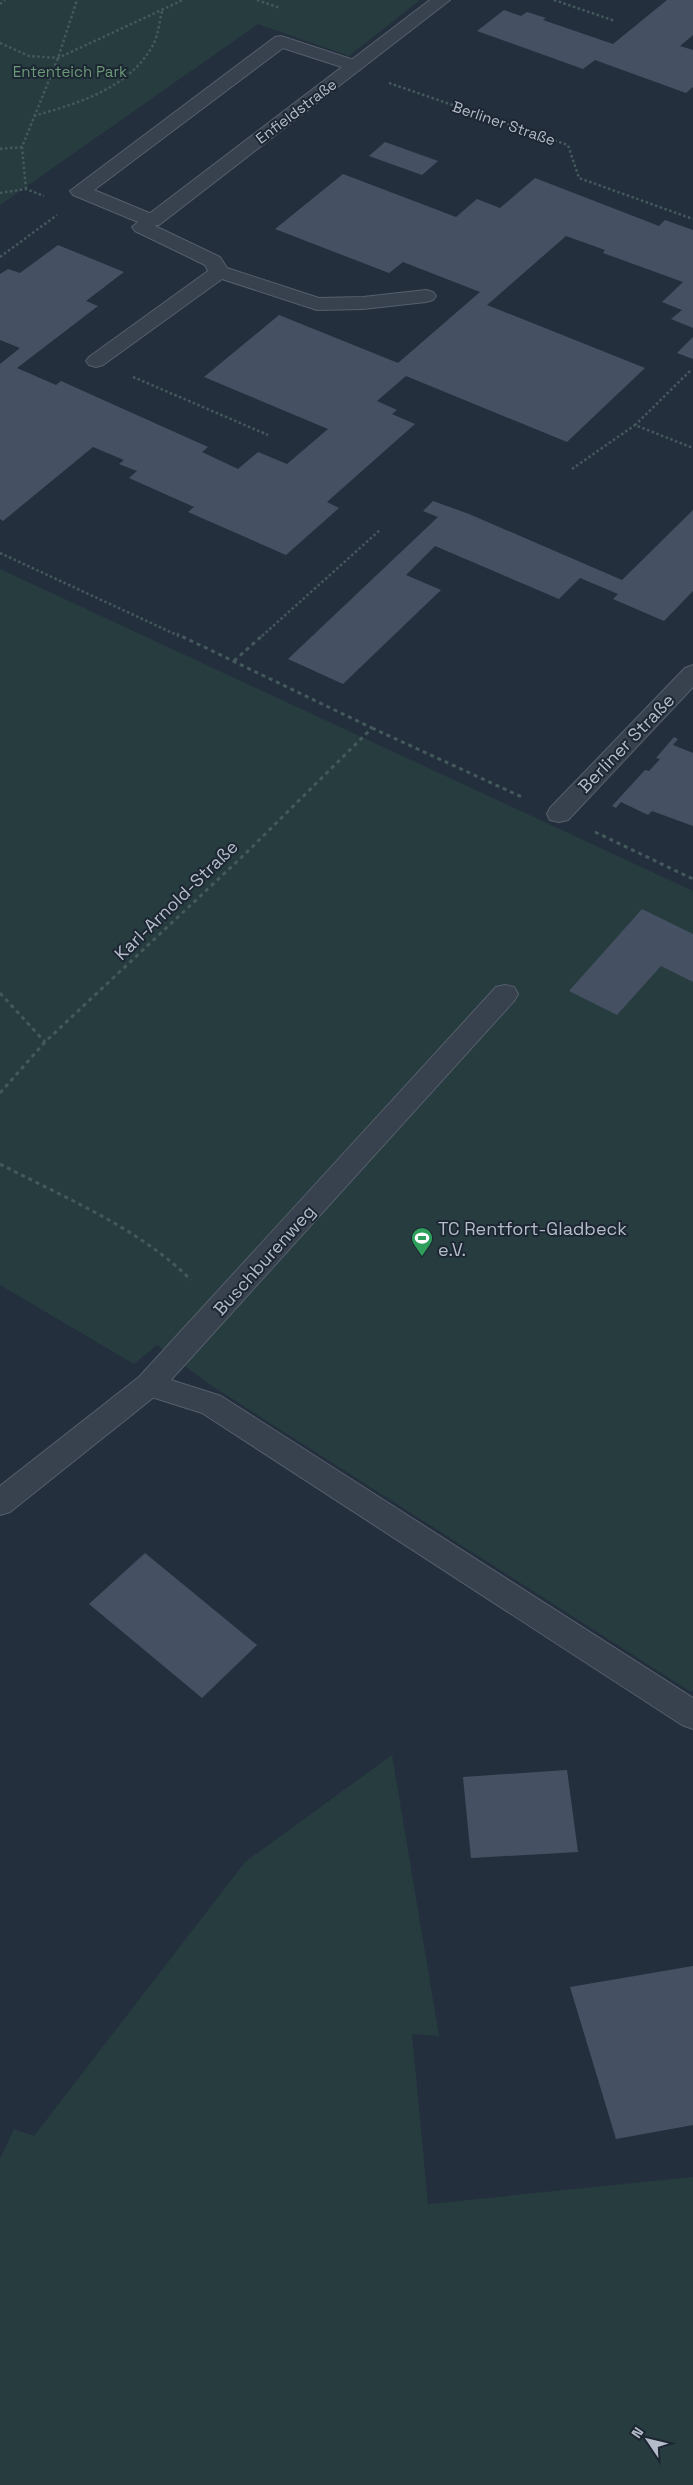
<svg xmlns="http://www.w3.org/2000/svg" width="693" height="2485" font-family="'Space Grotesk',sans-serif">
<rect width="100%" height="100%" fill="#242f3e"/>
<!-- green -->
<g fill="#263c3f">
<path d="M0 0H420L349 56 258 24 0 205Z"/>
<path d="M0 569 693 891V1690L691 1692 209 1384 157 1345 134 1364 0 1285Z"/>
<path d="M392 1755 439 2036 412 2034 428 2204 693 2177V2485H0V2159L14 2129 34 2136 245 1862Z"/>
</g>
<!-- building -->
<g fill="#455162">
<path d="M667 0H693V35L680 46 693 50V87L686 93 595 60 583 69 477 31 504 10 521 16 527 12 546 18 543 20 613 44Z"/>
<path d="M385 142 438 161 422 175 369 156Z"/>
<path d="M343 174 456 217 477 199 500 208 535 178 659 226 665 220 693 230V328L671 319 682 310 662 302 683 282 603 253 605 250 566 236 487 305 645 368 567 442 406 376 377 401 397 410 392 414 415 424 327 502 339 508 286 555 188 512 194 507 129 478 137 471 119 464 124 460 93 447 3 521 0 519V364L20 348 0 340V274L8 269 20 273 58 245 124 272 86 301 98 306 17 368 56 385 61 381 208 447 202 452 238 469 258 452 287 464 328 429 204 377 279 315 398 363 480 292 403 262 389 273 275 229Z"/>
<path d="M693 337V359L677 353Z"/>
<path d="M433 501 469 514 622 580 693 510V591L664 621 613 599 618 594 580 578 559 599 435 546 406 575 441 590 343 684 288 659 438 517 423 511Z"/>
<path d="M674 737 678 739 673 745 693 753V826L652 811 648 815 621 802 616 808 612 806 645 770 649 771 660 759 656 758Z"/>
<path d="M642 909 693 934V982L661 966 617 1015 569 991Z"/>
<path d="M145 1553 257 1645 202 1698 89 1604Z"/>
<path d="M567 1770 578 1852 471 1858 463 1777Z"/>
<path d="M693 1966V2125L616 2139 570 1987Z"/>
</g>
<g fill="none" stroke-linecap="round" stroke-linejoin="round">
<!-- lane casing -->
<g stroke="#565f6c" stroke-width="2">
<g id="lane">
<path d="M281 36 360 62 363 66 360 70 354 71 283 48 94 190 159 217 162 221 155 226 220 257 227 268 319 298 363 297 426 290 433 292 436 296 433 300 426 302 363 309 317 310 222 279 103 365 96 367 89 365 86 361 89 357 208 271 205 265 135 231 132 227 138 222 73 195 70 191 275 37Z"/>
<path d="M693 665V687L568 820 559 822 550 820 547 814 550 808 685 668Z"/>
<path d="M149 1373 221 1396 693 1698V1729L682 1725 202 1413 139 1393 135 1385 139 1377Z"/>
</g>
</g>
<!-- street casing -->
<g stroke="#565f6c" stroke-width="2">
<g id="street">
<path d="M430 0H450L159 225H145L142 221 145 217Z"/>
<path d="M505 985 514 987 518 994 514 1001 159 1393 10 1512 0 1515V1486L139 1377 496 987Z"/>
</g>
</g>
<!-- path-far1 -->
<g stroke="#44595c" stroke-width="2.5" stroke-dasharray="2.5 2.5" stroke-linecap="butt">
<path d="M257 0 280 8"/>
<path d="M554 0 615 21"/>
<path d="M0 4 5 0"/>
<path d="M0 43 29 56 58 58 183 0"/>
<path d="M389 83 568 145 579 178 693 219"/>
<path d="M34 116C78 103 129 89 153 45 159 34 159 20 163 8"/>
<path d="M0 149 22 147"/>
<path d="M26 189 22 147 58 58 77 0"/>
<path d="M0 193 26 189 44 196"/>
<path d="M0 257 57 215"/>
<path d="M690 371 635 425 693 448"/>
<path d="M133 377 268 435"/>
<path d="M572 469 635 425"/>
<path d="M0 553 179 636"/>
<path d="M262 636 380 530"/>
</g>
<!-- path -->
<g stroke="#44595c" stroke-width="3" stroke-dasharray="4 4" stroke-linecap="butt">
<path d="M234 661 264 634"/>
<path d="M372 728 524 798"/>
<path d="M595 832 693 879"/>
<path d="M0 993 45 1042"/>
<path d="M0 1093 45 1042 245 854 372 728 177 634"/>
<path d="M0 1164C65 1198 139 1228 191 1280"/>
</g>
<!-- lane -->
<use href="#lane" fill="#38414e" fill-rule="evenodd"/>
<!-- street -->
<use href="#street" fill="#38414e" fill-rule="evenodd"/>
</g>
<!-- icons -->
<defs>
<g id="stadium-pin" transform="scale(1.125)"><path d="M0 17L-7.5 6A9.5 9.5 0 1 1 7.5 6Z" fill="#2e9e5b" stroke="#1d2633"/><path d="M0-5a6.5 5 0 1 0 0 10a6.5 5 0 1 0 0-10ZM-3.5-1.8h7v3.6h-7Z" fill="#fff"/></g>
</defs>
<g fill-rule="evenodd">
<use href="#stadium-pin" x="422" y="1238"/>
</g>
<g text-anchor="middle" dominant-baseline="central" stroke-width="4" stroke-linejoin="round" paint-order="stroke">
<!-- far-park labels -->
<g font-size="15" fill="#6b9a76" stroke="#1d2633">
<text x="70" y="71">Ententeich Park</text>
</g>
<!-- far-street labels -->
<g font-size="15" fill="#b4bcc9" stroke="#1d2633">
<text transform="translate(296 111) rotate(-37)">Enfieldstraße</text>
<text transform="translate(504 123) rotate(19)">Berliner Straße</text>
</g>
<!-- street labels -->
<g font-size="18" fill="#b4bcc9" stroke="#1d2633">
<text transform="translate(626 743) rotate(-46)">Berliner Straße</text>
<text transform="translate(176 900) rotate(-44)">Karl-Arnold-Straße</text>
<text transform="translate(264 1260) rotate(-48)">Buschburenweg</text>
</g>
<!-- poi labels -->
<g font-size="18" fill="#b4bcc9" stroke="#1d2633" text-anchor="start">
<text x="438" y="1228">TC Rentfort-Gladbeck<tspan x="438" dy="21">e.V.</tspan></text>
</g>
</g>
<!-- north arrow -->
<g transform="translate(648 2440) rotate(305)" stroke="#1d2633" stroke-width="4" paint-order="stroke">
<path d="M0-4L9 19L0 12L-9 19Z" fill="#b4bcc9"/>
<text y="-8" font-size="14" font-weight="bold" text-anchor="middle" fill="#b4bcc9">N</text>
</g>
</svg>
